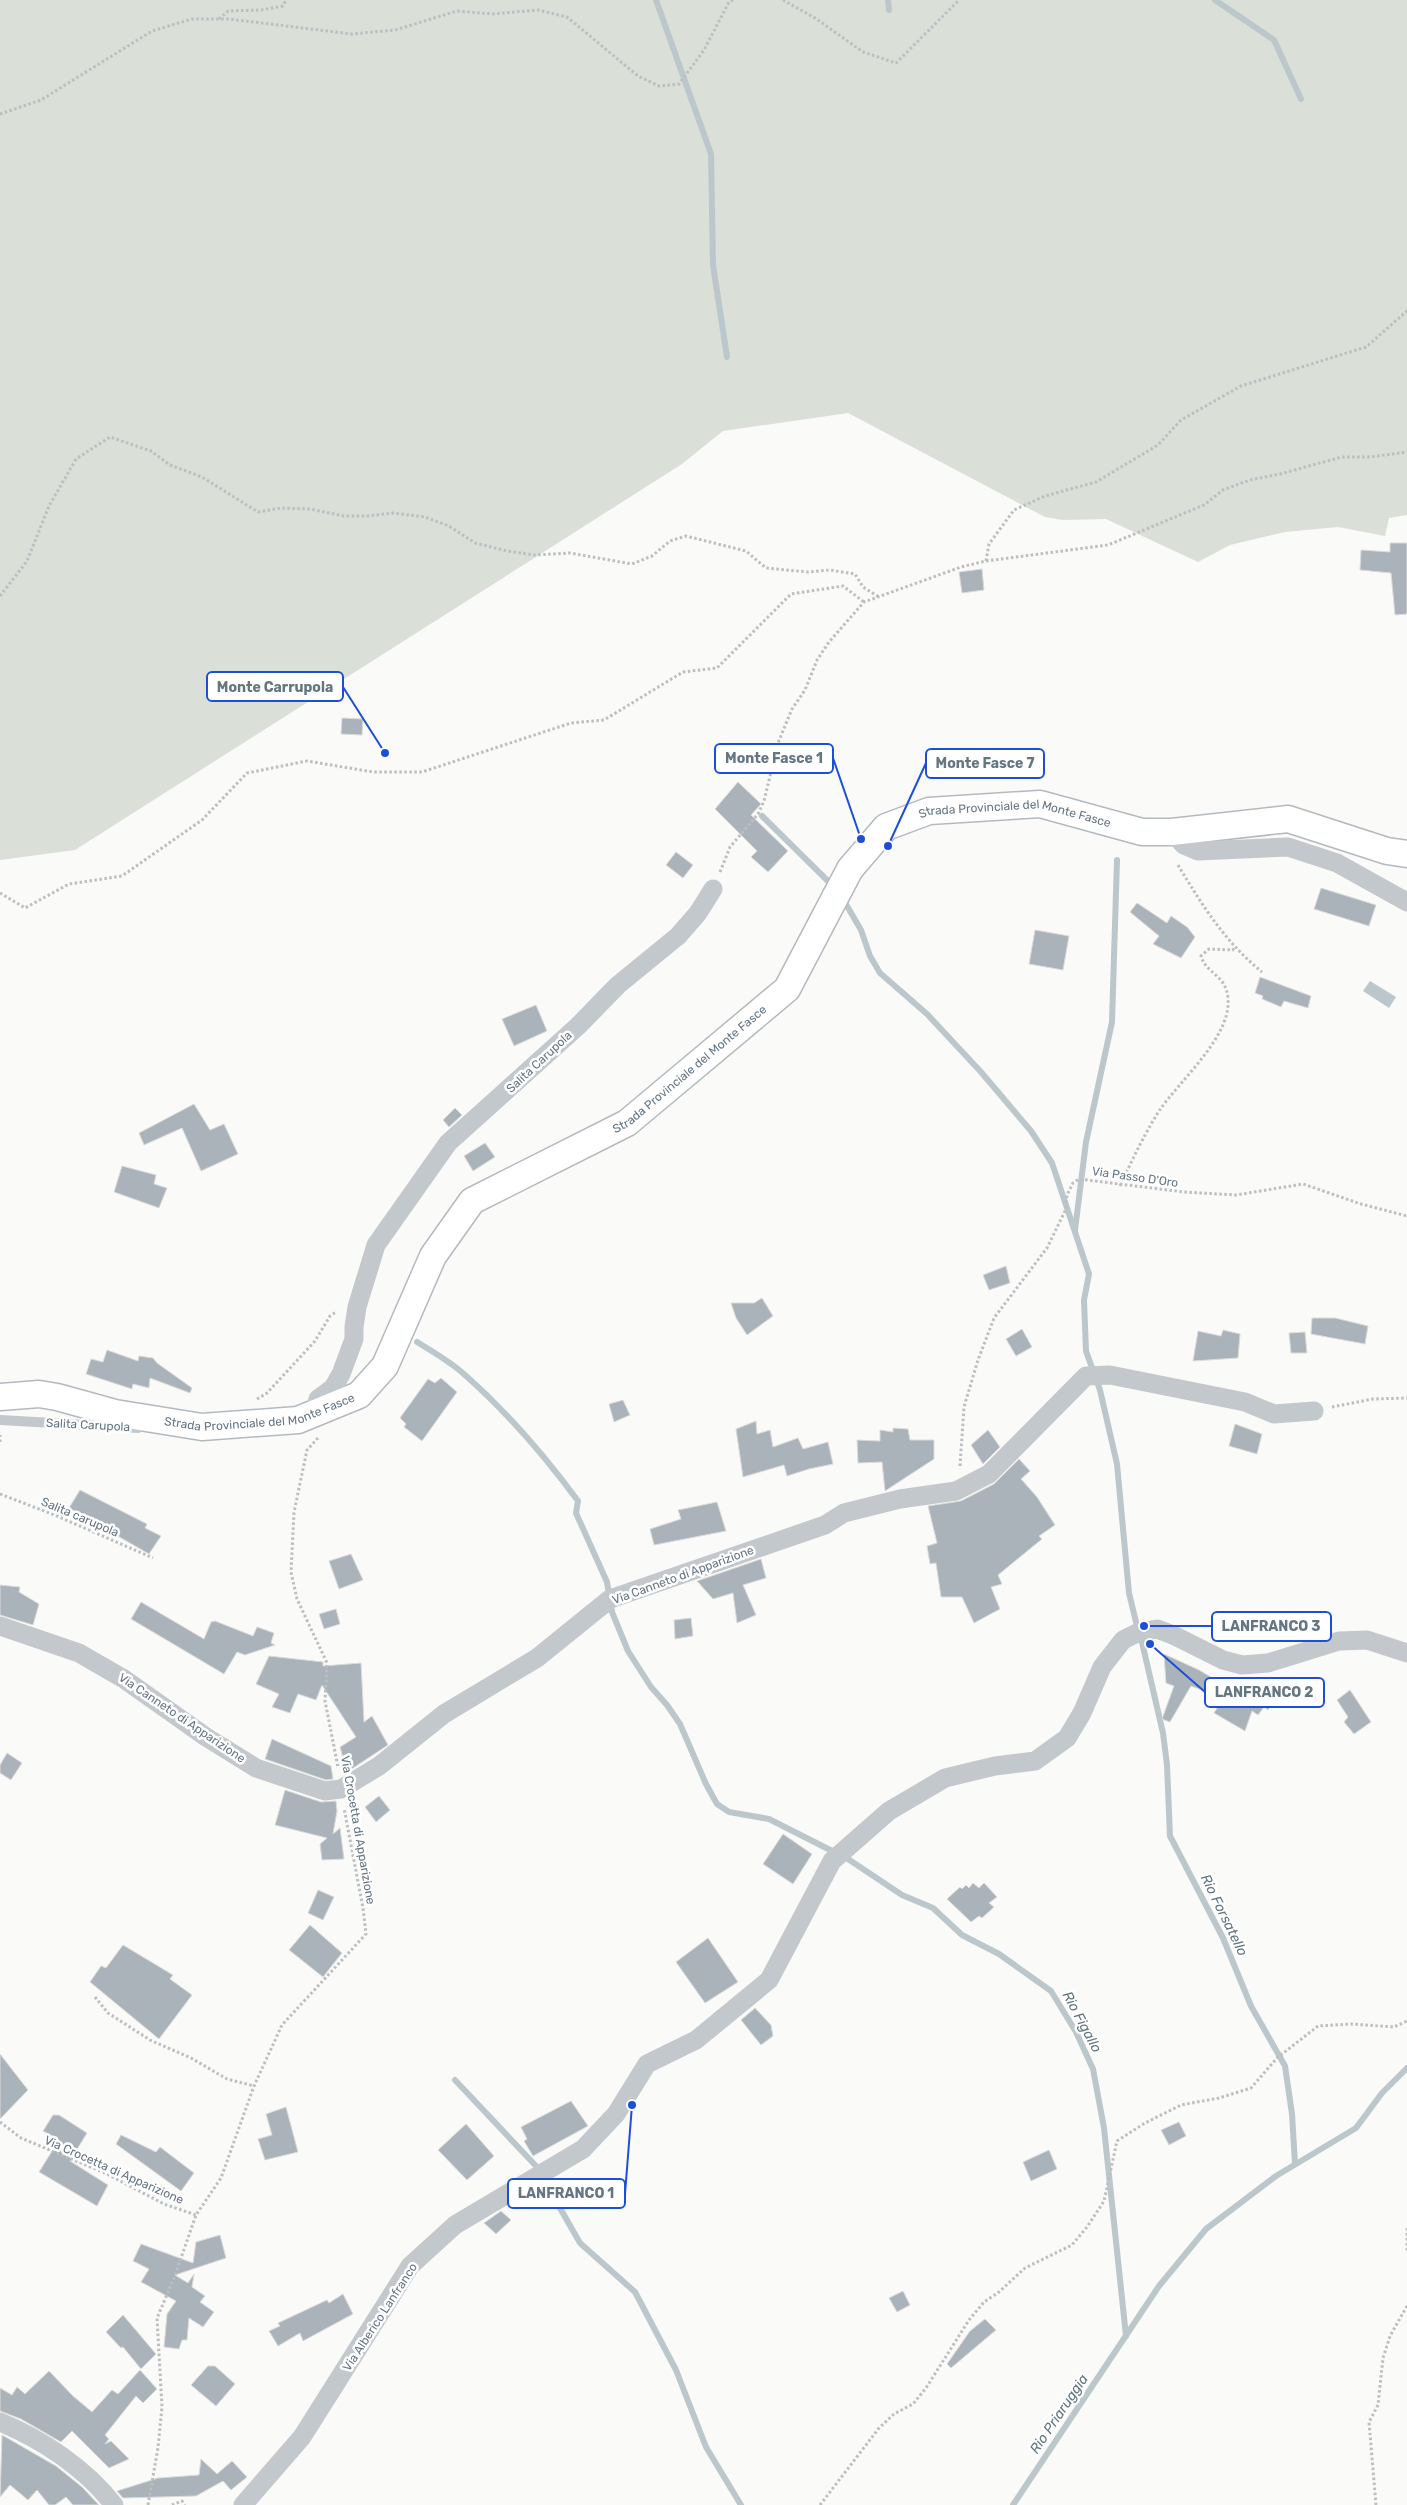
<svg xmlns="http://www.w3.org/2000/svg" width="1407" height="2505" font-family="Rubik,sans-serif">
<rect width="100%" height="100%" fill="#fafaf8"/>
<!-- green -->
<path fill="#dadfd7" d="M0 0H1407V515L1389 518 1385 536 1338 527 1285 532 1230 545 1198 562 1106 519 1063 520 1045 517 848 413 723 431 682 464 75 850 0 860Z"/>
<!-- water -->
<path fill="#bbc7cb" d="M1370 981 1396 997 1389 1008 1363 991Z"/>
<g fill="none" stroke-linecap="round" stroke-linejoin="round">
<!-- stream -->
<g stroke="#bbc7cb" stroke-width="6">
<path d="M656 0 711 154 713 265 727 357"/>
<path d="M888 0 889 10"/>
<path d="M1215 0 1274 40 1301 99"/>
<path d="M762 816 834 887"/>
<path d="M843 899 861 930 870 956 880 973 927 1014 981 1072 1031 1131 1052 1163 1089 1274 1084 1300 1086 1351 1100 1390 1117 1464 1129 1593 1136 1622"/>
<path d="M1075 1230 1086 1142 1112 1022 1117 860"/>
<path d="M417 1342C433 1352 451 1362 465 1375 508 1413 544 1455 578 1501L576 1513 607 1582 612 1612 628 1651 651 1687 667 1705 680 1724 706 1784 717 1804 729 1812 769 1819 848 1859 902 1895 933 1908 962 1935 999 1954 1051 1991 1076 2032 1093 2069 1104 2128 1126 2336"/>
<path d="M1141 1638 1163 1733 1167 1765 1170 1836 1223 1938 1251 2006 1285 2066 1292 2114 1295 2164"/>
<path d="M455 2080 536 2166"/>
<path d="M544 2180 580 2243 635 2292 676 2370 706 2447 741 2505"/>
<path d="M1013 2505 1159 2286 1206 2229 1276 2176 1356 2128 1382 2093 1407 2068"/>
</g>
</g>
<!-- building -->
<g fill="#aab3b9" stroke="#dcdcda">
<path d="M1390 543H1407V614L1395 615 1391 573 1360 570 1361 550 1390 552Z"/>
<path d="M982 569 984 590 962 593 959 572Z"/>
<path d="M342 718 363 719 362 735 341 734Z"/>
<path d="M738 782 761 804 751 815 788 851 768 872 751 857 757 851 715 809Z"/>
<path d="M676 852 693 865 683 878 666 865Z"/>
<path d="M1321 888 1376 905 1369 926 1314 909Z"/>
<path d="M1137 903 1167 923 1171 916 1187 927 1195 937 1181 958 1153 944 1159 936 1130 912Z"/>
<path d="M1035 930 1069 936 1063 970 1029 964Z"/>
<path d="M1260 977 1311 996 1308 1008 1284 1001 1281 1007 1262 999 1263 996 1255 993Z"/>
<path d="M536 1005 547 1031 514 1046 502 1019Z"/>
<path d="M194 1104 210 1130 224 1124 238 1154 201 1171 182 1128 144 1145 139 1133Z"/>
<path d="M455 1108 462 1115 449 1127 443 1120Z"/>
<path d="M485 1143 495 1157 473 1171 464 1156Z"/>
<path d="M122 1166 156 1175 154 1184 167 1188 159 1208 114 1192Z"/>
<path d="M1006 1266 1010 1283 989 1290 983 1275Z"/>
<path d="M762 1298 773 1316 747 1335 736 1318 731 1303H754Z"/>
<path d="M1312 1318H1335L1368 1326 1365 1344 1311 1334Z"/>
<path d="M1022 1329 1032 1347 1016 1356 1006 1339Z"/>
<path d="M1223 1330 1240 1334 1238 1358 1193 1361 1198 1331 1221 1336Z"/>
<path d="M1305 1332 1307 1353H1291L1289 1333Z"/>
<path d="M107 1350 138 1361 139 1356 153 1358 157 1363 192 1388 190 1393 150 1378 149 1388 133 1384 132 1389 86 1374 91 1359 103 1362Z"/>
<path d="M441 1378 457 1392 422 1441 404 1427 406 1424 400 1418 428 1379 435 1383Z"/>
<path d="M623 1400 630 1415 614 1422 609 1404Z"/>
<path d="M756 1421 757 1434 770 1430 773 1447 798 1438 803 1449 828 1442 833 1464 809 1469 787 1476 784 1465 743 1477 736 1429Z"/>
<path d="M1235 1424 1262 1434 1257 1454 1229 1446Z"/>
<path d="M893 1428 908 1429 910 1440H934V1459L885 1491 882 1462 858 1463 857 1440 880 1441V1430L893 1432Z"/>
<path d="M988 1430 1000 1447 983 1464 971 1445Z"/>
<path d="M1019 1459 1030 1471 1021 1479 1037 1497 1055 1525 1039 1536 1042 1539 998 1575 1002 1584 991 1587 1000 1609 974 1623 962 1597H941L936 1563 930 1564 927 1546 937 1543 928 1506 961 1501 994 1484Z"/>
<path d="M80 1490 147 1524 145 1528 161 1536 149 1554 69 1508Z"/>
<path d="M717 1502 726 1531 654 1545 650 1529 681 1519 678 1510Z"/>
<path d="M351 1554 363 1580 339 1589 329 1561Z"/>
<path d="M761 1559 766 1578 743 1585 756 1615 737 1623 733 1593 713 1599 697 1581Z"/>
<path d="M0 1585 20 1587 19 1592 39 1604 33 1625 0 1615Z"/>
<path d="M141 1602 204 1639 211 1622 215 1621 253 1636 257 1627 274 1633 271 1643 275 1645 245 1655 237 1652 224 1674 131 1619Z"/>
<path d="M336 1609 340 1624 324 1629 319 1614Z"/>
<path d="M691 1618 693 1636 675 1639 674 1620Z"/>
<path d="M1164 1654 1199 1670 1234 1691 1236 1686 1250 1691 1255 1684 1277 1696 1268 1710 1264 1707 1258 1715 1252 1711 1245 1731 1214 1713 1223 1698 1191 1686 1170 1722 1162 1719 1174 1686 1166 1683Z"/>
<path d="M269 1656 323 1662V1666L361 1663 364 1722 372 1716 388 1745 347 1772 340 1747 356 1737 322 1685 316 1700 298 1694 290 1713 272 1707 279 1694 256 1684Z"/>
<path d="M1350 1690 1371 1722 1354 1734 1344 1722 1348 1717 1337 1700Z"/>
<path d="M272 1739 331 1766 333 1779 326 1780 265 1759Z"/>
<path d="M7 1753 22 1763 11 1780 0 1773V1765Z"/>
<path d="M285 1790 321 1802 336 1801 337 1811 333 1834 340 1828 344 1859 322 1860 320 1844 327 1838 275 1825Z"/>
<path d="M379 1796 390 1810 376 1822 365 1807Z"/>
<path d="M783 1834 812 1854 793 1884 763 1864Z"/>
<path d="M973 1883 979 1888 984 1883 997 1897 989 1903 994 1907 982 1918 979 1916 971 1922 947 1899 960 1887 962 1889 966 1885 969 1888Z"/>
<path d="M318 1890 334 1897 323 1920 308 1913Z"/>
<path d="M310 1925 342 1953 323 1977 289 1950Z"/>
<path d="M708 1938 738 1982 705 2003 676 1962Z"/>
<path d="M123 1945 173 1975 170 1979 192 1995 159 2039 90 1982 101 1966 106 1968Z"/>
<path d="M755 2008 771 2025 773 2036 761 2045 741 2020Z"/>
<path d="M0 2054 28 2090 0 2119Z"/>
<path d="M571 2101 588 2126 533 2156 524 2141 527 2139 521 2127Z"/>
<path d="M286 2107 298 2152 265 2160 258 2139 272 2135 266 2114Z"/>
<path d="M53 2115H59L87 2133 70 2161 108 2185 97 2206 39 2172 59 2140 43 2131Z"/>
<path d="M1179 2122 1186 2136 1169 2145 1161 2130Z"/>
<path d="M466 2124 494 2156 467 2180 438 2150Z"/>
<path d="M121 2135 156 2152 160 2147 194 2173 181 2191 116 2144Z"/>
<path d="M1049 2150 1057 2169 1031 2181 1023 2162Z"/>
<path d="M501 2211 511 2220 496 2234 484 2223Z"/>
<path d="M220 2235 226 2258 175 2275 188 2283 194 2274 192 2287 205 2296 200 2302 214 2312 203 2327 189 2318 187 2340H182L179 2349 164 2347 167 2314 176 2301 141 2282 149 2269 133 2261 141 2244 193 2263 196 2242Z"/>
<path d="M903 2291 910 2305 897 2312 889 2298Z"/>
<path d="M343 2294 353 2314 303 2341 300 2333 278 2346 269 2331 280 2326 278 2323 327 2300 329 2303Z"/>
<path d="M123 2315 156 2354 141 2369 123 2347 121 2348 106 2332Z"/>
<path d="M985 2319 996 2330 951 2368 947 2364 970 2331Z"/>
<path d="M208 2366H215L235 2384 216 2406 191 2385Z"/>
<path d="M140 2370 157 2389 143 2403 136 2396 105 2435 109 2439 105 2444 111 2441 129 2459 109 2468 72 2431 61 2442 21 2419 0 2411V2388L12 2395 17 2387 25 2394 49 2371 73 2396 92 2412 112 2390 118 2394Z"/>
<path d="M2 2435 56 2466 82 2487 99 2505H73L66 2497 55 2505H49L37 2490 28 2500 10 2485 0 2497Z"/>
<path d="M201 2459 217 2474 232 2461 247 2477 231 2490 223 2481 196 2496 123 2498 117 2491 158 2478 199 2475Z"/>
</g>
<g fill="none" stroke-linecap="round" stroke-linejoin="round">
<!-- secondary casing -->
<g stroke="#b3babf" stroke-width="29">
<g id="secondary">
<path id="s1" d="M0 1397 39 1394 57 1397 115 1413 202 1427 298 1420 359 1395 385 1366 433 1256 472 1201 627 1123 787 989 850 869 886 827 929 811 1040 804 1142 832H1172L1288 819 1387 851 1407 854"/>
</g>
</g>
<!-- path -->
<g stroke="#bbbfc2" stroke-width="3" stroke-dasharray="2.5 2.5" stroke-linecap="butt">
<path d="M783 0 815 18 863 52 896 63 959 0"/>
<path d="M219 19 228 11 261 10 283 6 286 0"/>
<path d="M0 114 41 100 152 31 192 19H229L352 34 395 30 457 11 492 14 538 10 567 17 638 76 659 86 679 84 704 50 729 2 733 0"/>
<path d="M986 561 989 544 1014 510 1045 496 1096 482 1158 445 1181 420 1241 386 1366 347 1407 311"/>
<path d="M0 596 27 561 49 506 76 459 110 437 151 451 170 465 202 477 258 512 281 508 310 509 344 516H368L393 513 425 517 449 526 475 543 507 551 535 555 570 553 632 564 652 556 670 541 686 536 746 551 766 568 808 572 830 570 855 574 863 587 879 597"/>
<path d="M1178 865C1202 905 1225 942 1262 972"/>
<path d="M720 872 730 847 758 814 764 801 778 743 792 709 805 690 817 660 829 642 864 602 961 567 986 561 1108 545 1204 505 1223 490 1250 480 1280 474 1342 457H1370L1407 452"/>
<path d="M0 893 25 908 69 884 122 876 202 820 247 773 307 761 373 772H422L571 723 604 720 683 672 717 668 791 594 843 586 864 602"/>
<path d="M1120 1186C1132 1160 1144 1135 1159 1111 1180 1080 1231 1037 1228 999 1227 975 1206 974 1201 956L1209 949 1233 950 1234 946"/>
<path d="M257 1399 267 1393 315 1341 330 1316 336 1312"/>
<path d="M1332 1407 1373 1399 1407 1398"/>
<path d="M318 1438 307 1450 294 1512 291 1572 297 1599 327 1663 325 1701 338 1767"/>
<path d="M0 1442V1435"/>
<path d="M960 1466 964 1407 978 1360 994 1318 1047 1248 1065 1211 1067 1195 1073 1183 1079 1179 1184 1192 1236 1195 1303 1184 1361 1204 1407 1216"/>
<path d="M0 1494 57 1516 153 1558"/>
<path d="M95 1997 108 2013 150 2040 191 2058 227 2079 254 2086"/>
<path d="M0 2122 21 2138 105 2173 164 2204 196 2215"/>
<path d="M1407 2228V2252"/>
<path d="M148 2505 158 2448 162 2407 157 2318 174 2278 196 2215 221 2178 254 2086 282 2025 366 1934 363 1908 344 1808"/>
<path d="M172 2505 182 2501 185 2505"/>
<path d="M820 2505 879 2428 894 2414 913 2404 926 2388 969 2320 984 2302 999 2292 1025 2268 1072 2245 1087 2227 1104 2201 1117 2141 1145 2123 1181 2105 1219 2098 1251 2088 1277 2058 1318 2026 1351 2024 1394 2027 1407 2021"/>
<path d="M1376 2505 1369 2422 1378 2405 1383 2358 1390 2336 1407 2306"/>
</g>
<!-- service -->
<path stroke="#c3c8cc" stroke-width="10" d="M1 1420 138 1428"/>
<!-- minor -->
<g stroke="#c3c8cc" stroke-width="19">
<path d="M1172 832 1184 845 1198 851 1288 847 1337 863 1407 902"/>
<path d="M315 1413 318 1399 333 1388 341 1374 354 1339V1327L357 1307 376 1245 448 1143 578 1026 618 985 678 936 698 913 713 889"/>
<path d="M0 1626 79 1653 124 1679 206 1737 256 1768 325 1791 341 1789 379 1766 444 1714 537 1658 610 1599 825 1525 844 1513 900 1499 956 1491 989 1474 1086 1376 1110 1375 1245 1402 1274 1414 1314 1411"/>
<path d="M0 2422C43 2440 85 2468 114 2505"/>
<path d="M243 2505 302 2437 410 2266 455 2225 583 2149 616 2114 647 2064 696 2040 769 1980 832 1861 889 1811 945 1778 995 1766 1035 1761 1067 1738 1082 1713 1102 1667 1123 1640 1139 1632 1157 1629 1173 1635 1223 1660 1242 1665 1268 1663 1339 1641 1367 1640 1407 1653"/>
</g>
<!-- secondary -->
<use href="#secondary" stroke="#fff" stroke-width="26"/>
</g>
<g text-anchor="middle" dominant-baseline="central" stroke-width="5" stroke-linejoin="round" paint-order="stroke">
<!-- street labels -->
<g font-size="12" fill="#657683" stroke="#fff">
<text stroke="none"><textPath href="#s1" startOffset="1300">Strada Provinciale del Monte Fasce</textPath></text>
<text transform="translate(539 1062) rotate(-43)">Salita Carupola</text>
<text stroke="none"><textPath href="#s1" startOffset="850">Strada Provinciale del Monte Fasce</textPath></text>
<text transform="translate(1135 1177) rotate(8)">Via Passo D'Oro</text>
<text stroke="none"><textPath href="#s1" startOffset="265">Strada Provinciale del Monte Fasce</textPath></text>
<text transform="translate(88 1425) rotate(3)">Salita Carupola</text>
<text transform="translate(80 1517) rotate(23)">Salita carupola</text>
<text transform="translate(683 1575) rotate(-20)">Via Canneto di Apparizione</text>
<text transform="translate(182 1718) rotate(34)">Via Canneto di Apparizione</text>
<text transform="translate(358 1830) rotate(80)">Via Crocetta di Apparizione</text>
<text transform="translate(114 2170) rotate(24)">Via Crocetta di Apparizione</text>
<text transform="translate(380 2317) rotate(-57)">Via Alberico Lanfranco</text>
</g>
<!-- water labels -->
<g font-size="14" font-style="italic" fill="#60757c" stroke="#fff">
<text transform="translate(1224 1915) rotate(64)">Rio Forsatello</text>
<text transform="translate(1082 2022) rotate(62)">Rio Figallo</text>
<text transform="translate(1059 2414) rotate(-56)">Rio Priaruggia</text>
</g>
</g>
<!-- callouts -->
<path fill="none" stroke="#1d4ed8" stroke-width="2" d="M385 753L343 687M861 839L833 758M888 846L926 763M1144 1626L1212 1626M1150 1644L1205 1692M632 2105L625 2194"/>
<g fill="#1d4ed8" stroke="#fff" stroke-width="2">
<circle cx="385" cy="753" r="5"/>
<circle cx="861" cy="839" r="5"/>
<circle cx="888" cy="846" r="5"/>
<circle cx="1144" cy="1626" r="5"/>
<circle cx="1150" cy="1644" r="5"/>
<circle cx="632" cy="2105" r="5"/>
</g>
<g fill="#fff" stroke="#1d4ed8" stroke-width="2">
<rect x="207" y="672" width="136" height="29" rx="5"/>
<rect x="715" y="744" width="118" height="29" rx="5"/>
<rect x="926" y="749" width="118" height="29" rx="5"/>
<rect x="1212" y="1612" width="119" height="29" rx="5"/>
<rect x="1205" y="1678" width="119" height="29" rx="5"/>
<rect x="508" y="2179" width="117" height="29" rx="5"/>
</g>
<g font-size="14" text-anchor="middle" font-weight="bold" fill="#657683">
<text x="275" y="692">Monte Carrupola</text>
<text x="774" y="763">Monte Fasce 1</text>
<text x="985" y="768">Monte Fasce 7</text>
<text x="1271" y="1631">LANFRANCO 3</text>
<text x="1264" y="1697">LANFRANCO 2</text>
<text x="566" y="2198">LANFRANCO 1</text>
</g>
</svg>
